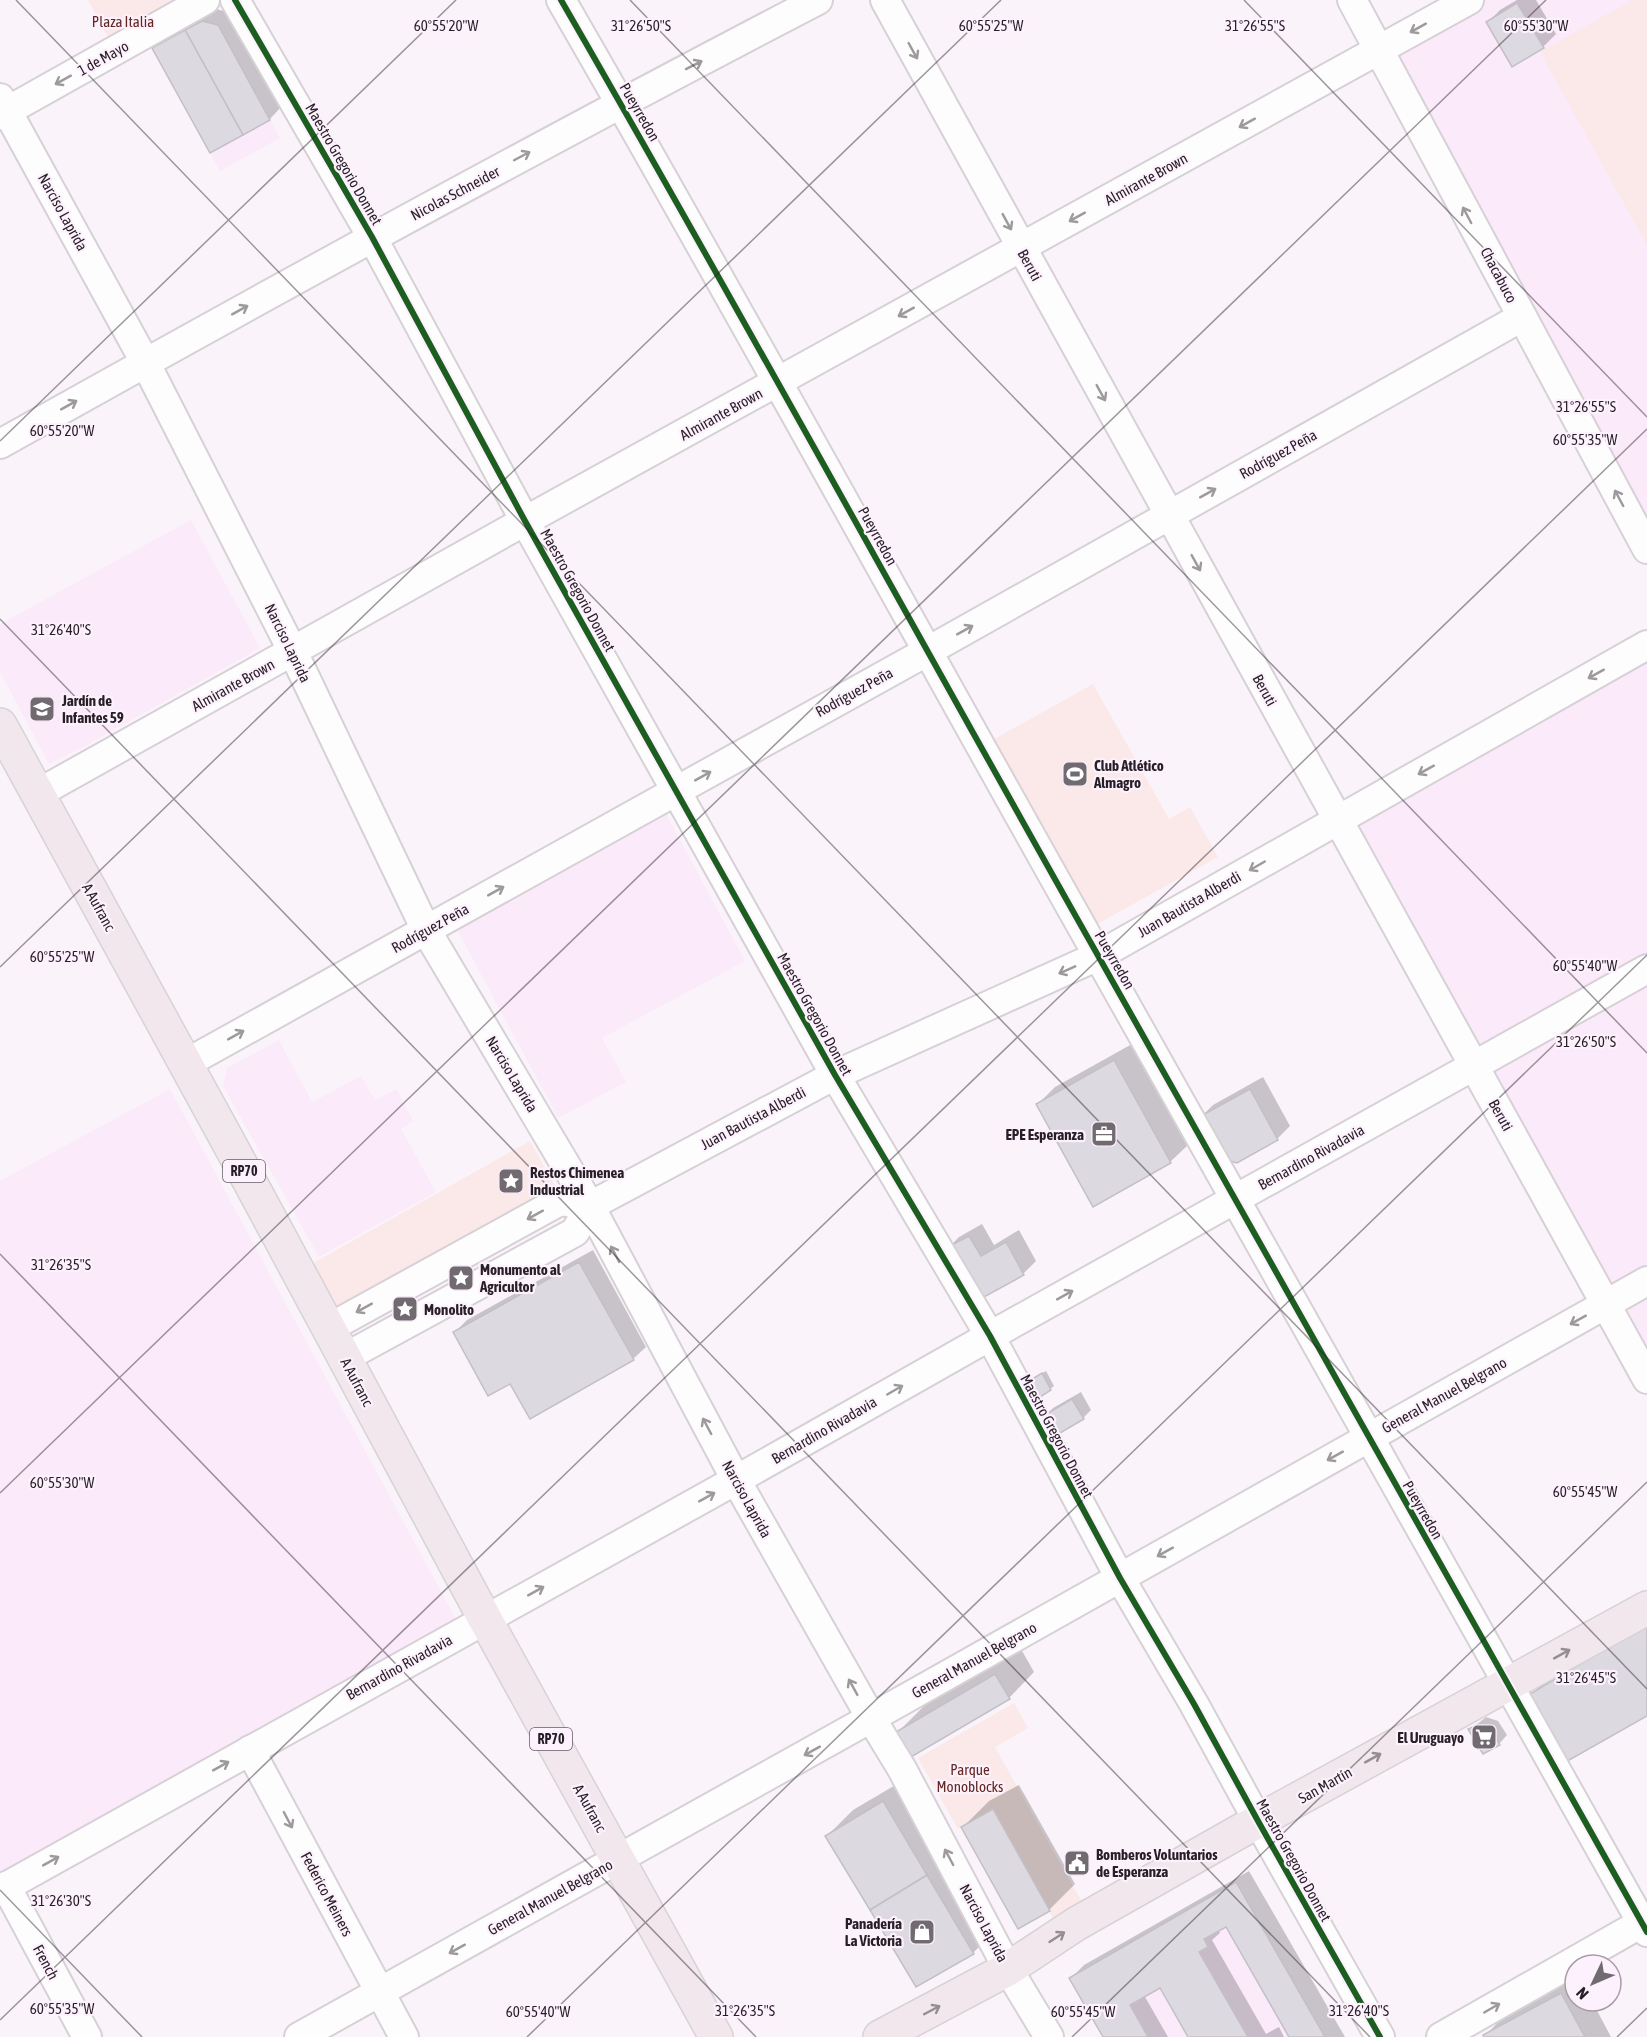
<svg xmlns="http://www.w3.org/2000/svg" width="1647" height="2037" font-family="'Asap Condensed',sans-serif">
<rect width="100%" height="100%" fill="#faf4fa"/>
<!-- built -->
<g fill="#fbeafa">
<path d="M1468 0H1647V549L1379 50Z"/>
<path d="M202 21 218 25 280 138 220 171 152 48Z"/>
<path d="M191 520 260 648 85 746 49 764 0 672V624Z"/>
<path d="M1647 645V1374L1337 820Z"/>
<path d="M665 812 745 961 602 1038 626 1082 558 1118 454 924Z"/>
<path d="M279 1040 312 1102 361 1076 375 1100 397 1089 413 1121 401 1129 436 1192 319 1257 223 1086 227 1068Z"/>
<path d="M170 1089 457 1621 0 1875V1181Z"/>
<path d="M1236 1882 1325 2037H1103L1069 1978Z"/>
</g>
<!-- green -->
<g fill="#fbe8e8">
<path d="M88 0H205L115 51Z"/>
<path d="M1632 0H1647V245L1540 52Z"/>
<path d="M1093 684 1169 819 1190 807 1218 857 1092 927 989 742Z"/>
<path d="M530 1141 559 1193 336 1317 308 1266Z"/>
<path d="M1014 1703 1028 1728 995 1747 1082 1902 1053 1918 993 1809 958 1829 918 1758Z"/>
</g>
<!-- shadow -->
<g fill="#0003">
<path d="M1517 0H1536L1556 34 1543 47 1513 65 1488 22 1500 10Z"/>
<path d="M216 9 231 13 282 106 270 119 211 151 154 49 167 36Z"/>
<path d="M1132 1044 1188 1145 1170 1162 1093 1205 1038 1104 1055 1087Z"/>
<path d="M1263 1077 1290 1126 1277 1139 1236 1161 1201 1117 1213 1105Z"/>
<path d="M982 1224 994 1245 1019 1230 1036 1261 1023 1274 946 1250 959 1237Z"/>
<path d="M593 1250 646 1347 633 1359 454 1333 467 1320Z"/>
<path d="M1046 1371 1054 1386 1050 1389 1029 1380Z"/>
<path d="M1081 1392 1091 1410 1083 1418 1045 1417 1053 1408Z"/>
<path d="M1647 1619V1714L1531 1695 1549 1677Z"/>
<path d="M1021 1649 1034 1672 1009 1698 898 1732 924 1706Z"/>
<path d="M1486 1717 1498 1721 1507 1735 1499 1744 1470 1730Z"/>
<path d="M909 1777 990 1936 973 1953 827 1836 853 1810Z"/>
<path d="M1019 1785 1075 1884 1049 1910 963 1827 989 1801Z"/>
<path d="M1249 1871 1345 2037H1291L1226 1925 1218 1930 1220 1933 1212 1940 1266 2034 1279 2027 1284 2037H1190L1160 1985 1144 1995 1168 2037H1105L1071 1978 1084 1965Z"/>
<path d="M1575 1979V2001H1592L1611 2037H1486L1485 2036 1502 2018Z"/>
</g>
<!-- building -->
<g fill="#ddd9e1" stroke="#c3bfc6" stroke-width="1.5">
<path d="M1517 3 1544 48 1512 67 1486 22Z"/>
<path d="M202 21 218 25 270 120 243 135 185 30Z"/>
<path d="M185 30 243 135 210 153 152 48Z"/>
<path d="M1114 1060 1171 1163 1093 1207 1036 1104Z"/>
<path d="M1250 1089 1278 1140 1237 1163 1223 1159 1199 1117Z"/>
<path d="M969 1236 981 1256 1006 1242 1024 1275 984 1297 969 1294 944 1249Z"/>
<path d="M579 1262 634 1360 530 1419 510 1384 488 1396 453 1332Z"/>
<path d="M1042 1373 1051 1390 1034 1401 1024 1384Z"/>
<path d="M1072 1399 1084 1419 1055 1436 1043 1416Z"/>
<path d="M1647 1624V1716L1564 1763 1529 1700 1530 1694Z"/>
<path d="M995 1674 1010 1699 911 1757 896 1732Z"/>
<path d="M1477 1725 1490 1728 1500 1745 1483 1754 1468 1729Z"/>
<path d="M883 1801 927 1875 870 1910 825 1836Z"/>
<path d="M993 1809 1050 1911 1018 1929 961 1827Z"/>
<path d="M927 1875 974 1954 916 1987 870 1910Z"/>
<path d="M1236 1882 1325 2037H1289L1226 1927 1204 1939 1208 1947 1199 1952 1248 2037H1188L1160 1988 1130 2005 1148 2037H1103L1069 1978Z"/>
<path d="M1561 1993 1585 2037H1484L1483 2035Z"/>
</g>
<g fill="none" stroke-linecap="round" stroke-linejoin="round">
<!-- minor casing -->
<g stroke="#d7d1d7" stroke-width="32">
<g id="minor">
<path d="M235 0 372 237 525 521 835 1075 990 1336 1120 1578 1194 1704 1258 1821 1380 2037"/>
<path d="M561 0C743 315 917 635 1096 952 1280 1279 1464 1605 1647 1932"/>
<path d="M885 0 1647 1379"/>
<path d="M1352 0 1647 549"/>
<path d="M0 98 145 362 293 652 426 930 590 1206 736 1480 871 1718 902 1769 1008 1969 1049 2037"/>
<path d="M0 115 205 0"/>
<path d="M0 444C271 292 543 143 818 0"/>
<path d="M37 794 525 521 1469 0"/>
<path d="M185 1064 928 651 1522 317"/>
<path d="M329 1328 560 1201 590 1206"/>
<path d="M344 1358 575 1232 590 1206 835 1075 1098 956 1647 645"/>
<path d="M250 1750 404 2037"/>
<path d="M6 1886 87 2037"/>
<path d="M0 1890 736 1480 990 1336 1647 969"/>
<path d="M299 2037 871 1718 1647 1281"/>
<path d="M1441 2037 1647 1920"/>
</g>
</g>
<!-- major casing -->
<g stroke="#d6d3d6" stroke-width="36">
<g id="major">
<path d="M0 725 236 1156 485 1619 716 2037"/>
<path d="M880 2037 1008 1969 1076 1924 1258 1821 1647 1608"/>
</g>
</g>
<!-- minor -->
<use href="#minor" stroke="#fefdfe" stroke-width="28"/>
<!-- major -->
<use href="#major" stroke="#f1e7ec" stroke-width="33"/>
<!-- cycleway casing -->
<g stroke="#fdf1fd" stroke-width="10">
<g id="cycleway">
<path d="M235 0 372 237 525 521 835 1075 990 1336 1120 1578 1194 1704 1258 1821 1380 2037"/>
<path d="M561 0C743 315 917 635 1096 952 1280 1279 1464 1605 1647 1932"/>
</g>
</g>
<!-- cycleway -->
<use href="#cycleway" stroke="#1b5e20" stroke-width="6"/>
</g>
<!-- one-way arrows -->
<defs><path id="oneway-shaft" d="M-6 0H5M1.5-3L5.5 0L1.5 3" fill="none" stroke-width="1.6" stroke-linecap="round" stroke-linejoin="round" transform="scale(1.5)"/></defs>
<g stroke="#9d999d">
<use href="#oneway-shaft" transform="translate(1418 28) rotate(151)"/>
<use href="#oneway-shaft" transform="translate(913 51) rotate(61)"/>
<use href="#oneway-shaft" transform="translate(694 65) rotate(-27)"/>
<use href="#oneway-shaft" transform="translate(63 80) rotate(151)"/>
<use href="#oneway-shaft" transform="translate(1247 123) rotate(151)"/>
<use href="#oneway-shaft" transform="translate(522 156) rotate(-28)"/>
<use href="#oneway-shaft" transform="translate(1467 215) rotate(-118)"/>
<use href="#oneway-shaft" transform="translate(1077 217) rotate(151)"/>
<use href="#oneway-shaft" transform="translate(1007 222) rotate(61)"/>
<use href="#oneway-shaft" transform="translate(240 310) rotate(-29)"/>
<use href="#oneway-shaft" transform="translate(906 312) rotate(151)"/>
<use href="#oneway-shaft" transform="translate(1101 393) rotate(61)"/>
<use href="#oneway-shaft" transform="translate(69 405) rotate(-29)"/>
<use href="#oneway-shaft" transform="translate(1208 493) rotate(-29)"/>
<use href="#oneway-shaft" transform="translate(1619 498) rotate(-118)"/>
<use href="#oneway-shaft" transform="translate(1196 563) rotate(61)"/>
<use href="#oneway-shaft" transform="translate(965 630) rotate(-29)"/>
<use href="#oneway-shaft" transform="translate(1596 674) rotate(151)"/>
<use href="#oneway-shaft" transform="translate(1426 770) rotate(151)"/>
<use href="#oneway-shaft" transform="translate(703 776) rotate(-29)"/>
<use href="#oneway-shaft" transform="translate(1257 866) rotate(150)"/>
<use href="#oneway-shaft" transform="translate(496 891) rotate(-29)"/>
<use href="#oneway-shaft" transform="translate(1067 970) rotate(156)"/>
<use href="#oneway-shaft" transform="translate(236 1035) rotate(-29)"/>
<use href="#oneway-shaft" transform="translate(535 1215) rotate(151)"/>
<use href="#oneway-shaft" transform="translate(615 1254) rotate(-118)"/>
<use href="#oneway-shaft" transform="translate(1065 1295) rotate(-29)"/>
<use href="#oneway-shaft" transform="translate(364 1308) rotate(151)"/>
<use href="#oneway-shaft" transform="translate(1578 1320) rotate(151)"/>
<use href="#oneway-shaft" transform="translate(895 1390) rotate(-30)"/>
<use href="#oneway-shaft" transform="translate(707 1426) rotate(-118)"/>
<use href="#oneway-shaft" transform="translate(1335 1456) rotate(151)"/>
<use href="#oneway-shaft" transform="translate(707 1497) rotate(-29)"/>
<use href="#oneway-shaft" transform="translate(1165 1552) rotate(151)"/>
<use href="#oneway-shaft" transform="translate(536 1591) rotate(-29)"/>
<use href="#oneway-shaft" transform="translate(853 1687) rotate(-119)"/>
<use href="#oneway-shaft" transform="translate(812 1751) rotate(151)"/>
<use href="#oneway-shaft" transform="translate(221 1766) rotate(-29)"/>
<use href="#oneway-shaft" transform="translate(288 1820) rotate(62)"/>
<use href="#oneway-shaft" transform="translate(949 1857) rotate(-118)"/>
<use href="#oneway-shaft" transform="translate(51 1861) rotate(-29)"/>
<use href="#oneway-shaft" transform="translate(457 1949) rotate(151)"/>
<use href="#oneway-shaft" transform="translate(1492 2008) rotate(-30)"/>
</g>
<g stroke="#968d93">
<use href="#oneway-shaft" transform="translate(1562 1654) rotate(-29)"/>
<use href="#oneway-shaft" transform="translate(1373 1758) rotate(-29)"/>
<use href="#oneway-shaft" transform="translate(1057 1937) rotate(-33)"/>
<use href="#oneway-shaft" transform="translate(932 2010) rotate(-28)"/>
</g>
<!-- ticks -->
<path fill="none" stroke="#271f26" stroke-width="1.5" stroke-opacity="0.45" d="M16 0 1647 1689M630 0 1647 1053M1244 0 1647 417M0 441 456 0M0 619 1370 2037M0 967 1001 0M0 1254 756 2037M0 1493 1546 0M0 1890 142 2037M0 2020 1647 429M527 2037 1647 955M1072 2037 1647 1482M1617 2037 1647 2008"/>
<!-- icons -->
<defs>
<g id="school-square" transform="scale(1.35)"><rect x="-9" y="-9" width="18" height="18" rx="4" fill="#716a70" stroke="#fdf1fd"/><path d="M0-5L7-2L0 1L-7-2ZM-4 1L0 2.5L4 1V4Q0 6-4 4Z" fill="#fff"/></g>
<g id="stadium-square" transform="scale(1.35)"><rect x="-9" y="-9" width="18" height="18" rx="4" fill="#716a70" stroke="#fdf1fd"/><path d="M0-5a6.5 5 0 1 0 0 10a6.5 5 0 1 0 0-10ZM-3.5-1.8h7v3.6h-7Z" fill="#fff"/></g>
<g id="office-square" transform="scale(1.35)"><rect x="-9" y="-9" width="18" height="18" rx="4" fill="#716a70" stroke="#fdf1fd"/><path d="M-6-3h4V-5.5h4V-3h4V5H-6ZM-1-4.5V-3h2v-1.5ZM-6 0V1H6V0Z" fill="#fff"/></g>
<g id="sight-square" transform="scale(1.35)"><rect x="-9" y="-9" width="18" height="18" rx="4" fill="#716a70" stroke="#fdf1fd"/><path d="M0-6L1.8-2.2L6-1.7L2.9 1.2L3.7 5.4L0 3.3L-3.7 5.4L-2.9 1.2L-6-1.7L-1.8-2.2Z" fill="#fff"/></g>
<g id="supermarket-square" transform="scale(1.35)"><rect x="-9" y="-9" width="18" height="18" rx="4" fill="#716a70" stroke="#fdf1fd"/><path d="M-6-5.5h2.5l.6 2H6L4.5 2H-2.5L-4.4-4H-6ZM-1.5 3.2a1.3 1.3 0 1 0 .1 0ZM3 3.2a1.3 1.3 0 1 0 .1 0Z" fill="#fff"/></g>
<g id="civic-square" transform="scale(1.35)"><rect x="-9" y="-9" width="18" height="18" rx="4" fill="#716a70" stroke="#fdf1fd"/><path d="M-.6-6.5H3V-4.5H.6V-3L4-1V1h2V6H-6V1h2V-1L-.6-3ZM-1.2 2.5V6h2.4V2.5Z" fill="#fff"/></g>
<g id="shop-square" transform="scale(1.35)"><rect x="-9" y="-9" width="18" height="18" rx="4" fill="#716a70" stroke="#fdf1fd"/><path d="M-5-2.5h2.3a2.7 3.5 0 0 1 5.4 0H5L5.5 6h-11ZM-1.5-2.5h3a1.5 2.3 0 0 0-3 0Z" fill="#fff"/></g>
</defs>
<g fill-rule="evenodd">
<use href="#school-square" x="42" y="709"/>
<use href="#stadium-square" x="1075" y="774"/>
<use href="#office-square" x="1104" y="1134"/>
<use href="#sight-square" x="511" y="1181"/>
<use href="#sight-square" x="461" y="1278"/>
<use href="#sight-square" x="405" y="1309"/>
<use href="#supermarket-square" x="1484" y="1737"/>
<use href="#civic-square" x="1077" y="1863"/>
<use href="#shop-square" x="922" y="1932"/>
</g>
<g text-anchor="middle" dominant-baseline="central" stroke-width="4.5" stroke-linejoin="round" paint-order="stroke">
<!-- shield labels -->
<g fill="#fdf1fd" stroke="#675e66" stroke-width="1.5">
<rect x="223" y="1160" width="42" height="22" rx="4.5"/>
<rect x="530" y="1728" width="42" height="22" rx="4.5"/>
</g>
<g font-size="14" font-weight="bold" fill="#271f26">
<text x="244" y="1171">RP70</text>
<text x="551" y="1739">RP70</text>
</g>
<!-- park labels -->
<g font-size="15" fill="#622720" stroke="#fdf1fd">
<text x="123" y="21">Plaza Italia</text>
<text x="970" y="1769">Parque<tspan x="970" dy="17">Monoblocks</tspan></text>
</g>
<!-- street labels -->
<g font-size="15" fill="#271f26" stroke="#fdf1fd">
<text transform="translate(103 58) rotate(-29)">1 de Mayo</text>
<text transform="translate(640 112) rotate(60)">Pueyrredon</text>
<text transform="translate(344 164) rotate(60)">Maestro Gregorio Donnet</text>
<text transform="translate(1146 179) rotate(-29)">Almirante Brown</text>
<text transform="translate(455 193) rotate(-28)">Nicolas Schneider</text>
<text transform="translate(63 212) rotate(61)">Narciso Laprida</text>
<text transform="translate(1030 265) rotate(61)">Beruti</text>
<text transform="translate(1499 275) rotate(62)">Chacabuco</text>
<text transform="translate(721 414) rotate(-29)">Almirante Brown</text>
<text transform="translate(1278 454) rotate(-29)">Rodríguez Peña</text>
<text transform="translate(878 536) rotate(61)">Pueyrredon</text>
<text transform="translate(578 590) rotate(61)">Maestro Gregorio Donnet</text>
<text transform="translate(288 643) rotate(64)">Narciso Laprida</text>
<text transform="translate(233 685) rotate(-29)">Almirante Brown</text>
<text transform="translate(1265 690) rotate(61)">Beruti</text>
<text transform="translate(854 692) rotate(-29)">Rodríguez Peña</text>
<text transform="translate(1189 904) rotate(-30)">Juan Bautista Alberdi</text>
<text transform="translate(99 907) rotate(61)">A Aufranc</text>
<text transform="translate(430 928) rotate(-29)">Rodríguez Peña</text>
<text transform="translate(1115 960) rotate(60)">Pueyrredon</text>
<text transform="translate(815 1014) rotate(61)">Maestro Gregorio Donnet</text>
<text transform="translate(512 1074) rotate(59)">Narciso Laprida</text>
<text transform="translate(1501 1115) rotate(61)">Beruti</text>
<text transform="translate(753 1118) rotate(-28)">Juan Bautista Alberdi</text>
<text transform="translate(1311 1157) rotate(-29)">Bernardino Rivadavia</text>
<text transform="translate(357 1382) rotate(62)">A Aufranc</text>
<text transform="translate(1444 1395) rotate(-29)">General Manuel Belgrano</text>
<text transform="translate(824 1430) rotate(-30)">Bernardino Rivadavia</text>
<text transform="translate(1057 1436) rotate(62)">Maestro Gregorio Donnet</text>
<text transform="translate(747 1499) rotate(61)">Narciso Laprida</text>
<text transform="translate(1423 1510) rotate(60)">Pueyrredon</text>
<text transform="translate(974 1660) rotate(-29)">General Manuel Belgrano</text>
<text transform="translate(399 1667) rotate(-29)">Bernardino Rivadavia</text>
<text transform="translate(1325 1785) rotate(-29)">San Martín</text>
<text transform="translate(590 1808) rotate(61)">A Aufranc</text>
<text transform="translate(1294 1860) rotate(61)">Maestro Gregorio Donnet</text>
<text transform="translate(327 1894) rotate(62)">Federico Meiners</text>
<text transform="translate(550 1897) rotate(-29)">General Manuel Belgrano</text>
<text transform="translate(984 1923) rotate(62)">Narciso Laprida</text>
<text transform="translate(46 1962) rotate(62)">French</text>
</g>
<!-- poi labels -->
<g font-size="15" font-weight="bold" fill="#271f26" stroke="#fdf1fd" text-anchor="start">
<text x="62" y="700">Jardín de<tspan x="62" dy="17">Infantes 59</tspan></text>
<text x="1094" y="765">Club Atlético<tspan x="1094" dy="17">Almagro</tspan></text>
<text x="1084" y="1134" text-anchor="end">EPE Esperanza</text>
<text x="530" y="1172">Restos Chimenea<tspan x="530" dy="17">Industrial</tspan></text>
<text x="480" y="1269">Monumento al<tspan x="480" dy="17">Agricultor</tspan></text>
<text x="424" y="1309">Monolito</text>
<text x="1464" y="1737" text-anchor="end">El Uruguayo</text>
<text x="1096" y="1854">Bomberos Voluntarios<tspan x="1096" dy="17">de Esperanza</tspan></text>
<text x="902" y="1923" text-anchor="end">Panadería<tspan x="902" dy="17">La Victoria</tspan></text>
</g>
</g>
<g font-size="15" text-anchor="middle" fill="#271f26" stroke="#fdf1fd" stroke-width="4.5" stroke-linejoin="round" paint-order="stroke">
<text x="446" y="31">60°55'20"W</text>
<text x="991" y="31">60°55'25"W</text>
<text x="1536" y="31">60°55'30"W</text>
<text x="641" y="31">31°26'50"S</text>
<text x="1255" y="31">31°26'55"S</text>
<text x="1586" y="412">31°26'55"S</text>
<text x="62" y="436">60°55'20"W</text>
<text x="1585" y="445">60°55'35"W</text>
<text x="61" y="635">31°26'40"S</text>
<text x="62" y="962">60°55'25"W</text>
<text x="1585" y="971">60°55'40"W</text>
<text x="1586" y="1047">31°26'50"S</text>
<text x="61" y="1270">31°26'35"S</text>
<text x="62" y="1488">60°55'30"W</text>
<text x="1585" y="1497">60°55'45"W</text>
<text x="1586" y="1683">31°26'45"S</text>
<text x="61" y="1906">31°26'30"S</text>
<text x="62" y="2014">60°55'35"W</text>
<text x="745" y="2016">31°26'35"S</text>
<text x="1359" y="2016">31°26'40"S</text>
<text x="538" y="2017">60°55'40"W</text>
<text x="1083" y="2017">60°55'45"W</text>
</g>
<!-- north arrow -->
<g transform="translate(1593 1983) rotate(226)"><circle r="28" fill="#fdf1fd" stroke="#a79da7" stroke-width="1.5"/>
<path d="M0-4.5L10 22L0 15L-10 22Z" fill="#716a70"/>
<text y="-9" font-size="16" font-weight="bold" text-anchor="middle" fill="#271f26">N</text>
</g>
</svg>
